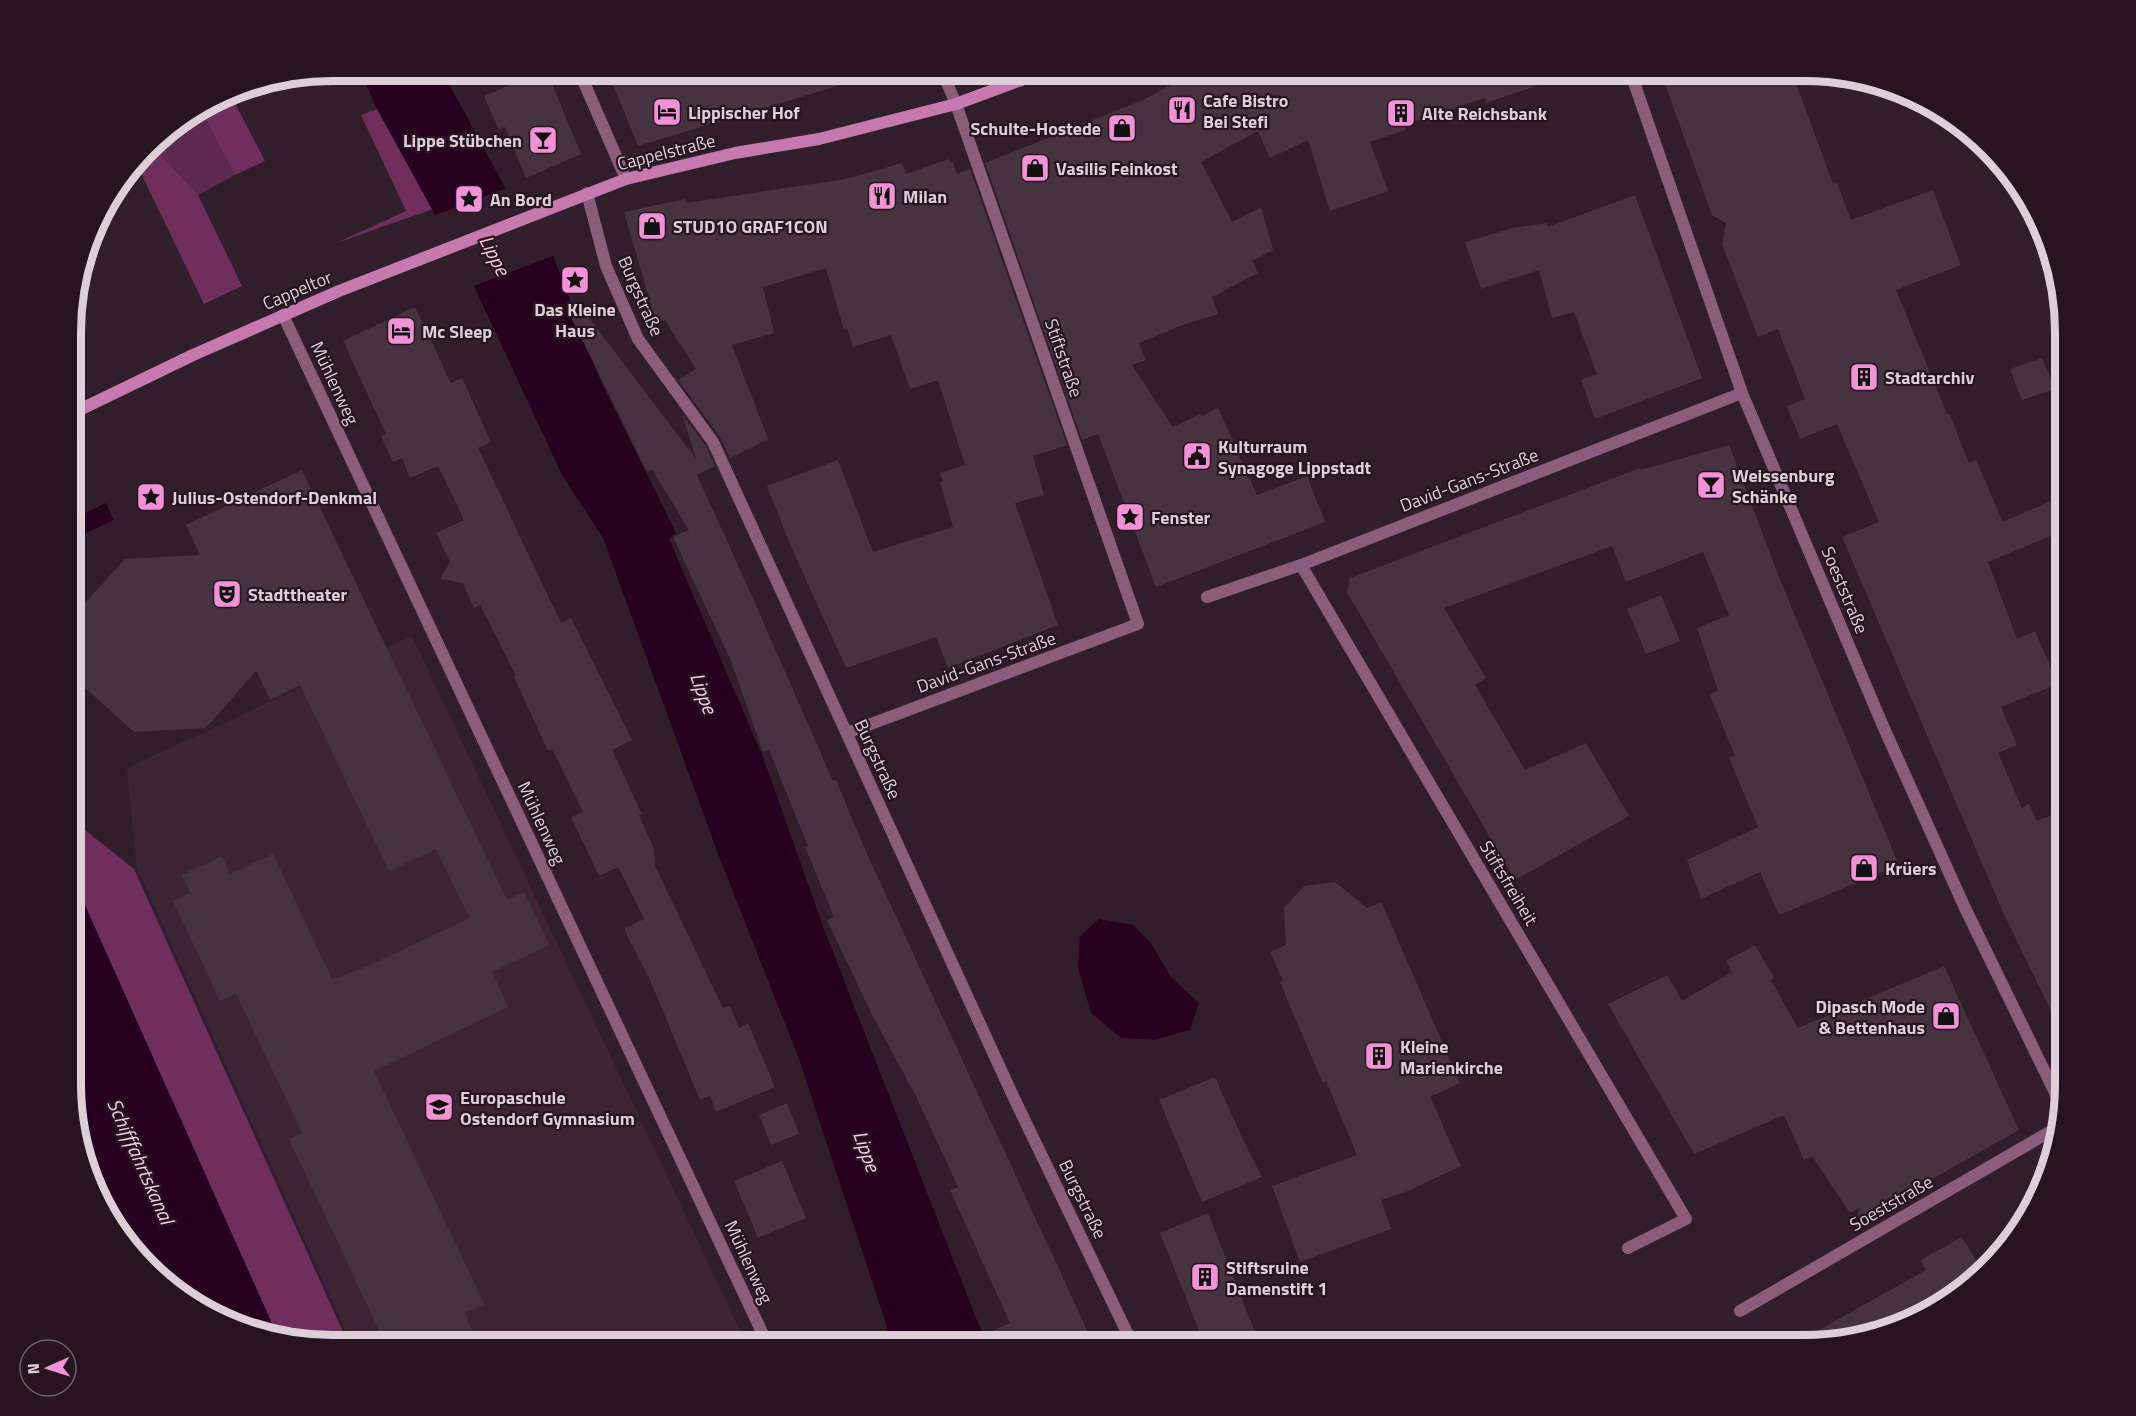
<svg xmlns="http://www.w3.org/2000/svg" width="2136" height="1416" font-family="'Titillium Web',sans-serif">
<rect width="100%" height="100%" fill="#301e2b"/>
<!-- built -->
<path fill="#3c2435" d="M412 636 747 1345H352L137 868 127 768Z"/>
<!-- green -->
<path fill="#5d294f" d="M201 110 235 175 198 195 152 145 159 136Z"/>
<!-- forest -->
<g fill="#6f2e5e">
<path d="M229 92 265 161 235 175 201 110Z"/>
<path d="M377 109 433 209 334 244 406 211 361 115Z"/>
<path d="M152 145 198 195 242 286 204 304 137 165Z"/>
<path d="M75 822 134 869 349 1345H331L278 1337 84 903Z"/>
<path d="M78 1133 120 1231 106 1215Z"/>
</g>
<!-- water -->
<g fill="#28001f">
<path d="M360 71H442L505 187 552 253 600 379 676 533 669 539 763 757 824 929 980 1328 989 1345H890L887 1327 799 1059 718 854 603 538 562 475 473 284 377 109Z"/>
<path d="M106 503 114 520 73 539V519Z"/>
<path d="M73 818 84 903 278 1337 248 1332 186 1301 120 1231 78 1133 73 1118Z"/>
<path d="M1099 919 1133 925 1151 943 1171 977 1199 1003 1190 1030 1154 1040 1121 1038 1091 1013 1078 968 1080 936Z"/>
</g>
<!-- pier -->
<path fill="#301e2b" d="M509 187 555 255 471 287 433 216Z"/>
<!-- building -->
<g fill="#463340">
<path d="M513 70H546L581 154 526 178 505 127 499 130 484 96 518 82Z"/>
<path d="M607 70H866L867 77 638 146Z"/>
<path d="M1198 70H1567V75L1486 103 1485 98 1408 124 1405 130 1370 142 1388 191 1330 211 1308 140 1270 158 1258 131 1201 162 1232 222 1261 207 1273 250 1252 261 1258 273 1212 297 1218 314 1183 325 1139 343 1146 360 1132 365 1173 427 1200 414 1202 416 1218 408 1257 495 1307 476 1325 522 1156 587 1098 434 1082 440 985 163 1143 100Z"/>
<path d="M1660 70H1791L1833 184 1837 183 1851 220 1933 190 1961 265 1896 290 1947 414 1950 415 1969 463 1976 460 2003 522 2065 495V530L1988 562 2017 639 2035 631 2058 684 2001 707 2017 745 1998 753 2022 808 2029 804 2037 821 2065 810V858L2054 864 2065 886V1040L2002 910 1842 537 1879 522 1837 424 1800 439 1787 406 1805 399 1778 329 1758 337 1722 244 1726 223 1712 215Z"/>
<path d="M949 159 950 163 953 162 957 174 970 169 1067 445 1033 456 1044 495 1015 503 1058 625 948 668 936 637 846 668 793 551 767 486 838 460 873 552 953 527 940 482H943L940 473 965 465 938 380 910 389 891 335 853 347 847 329 844 330 826 268 763 287 774 333 732 345 768 439 730 458 720 437 678 380 696 369 665 320 656 322 624 212 685 199 686 203 846 179 902 163 906 174Z"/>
<path d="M1635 195 1702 378 1595 419 1581 380 1597 374 1574 312 1552 318 1539 270 1481 289 1465 242 1513 228 1547 223 1548 227Z"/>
<path d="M415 307 451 383 462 378 491 442 478 448 561 623 571 618 632 740 612 750 642 814 639 815 654 849 655 866 723 1008 730 1006 739 1028 748 1023 775 1087 716 1112 710 1096 700 1100 650 980 624 929 644 919 618 867 599 876 571 817 583 812 552 749 548 751 514 677 516 676 480 605 474 608 463 583 440 579 450 562 436 533 464 520 438 466 410 478 402 458 393 462 381 436 386 434 343 341Z"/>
<path d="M583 310 696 459 682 414 706 446 715 466 697 475 747 585 833 781 836 780 863 845 1094 1345H962L1010 1323 950 1190 958 1187 916 1096 873 1017 827 920 834 917 805 847 808 846 769 750 763 752 731 661 673 537 689 530 652 469 647 472 571 317Z"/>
<path d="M2042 358 2055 389 2022 400 2010 369Z"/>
<path d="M1729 445 1779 577 1899 865 1779 915 1760 872 1701 899 1687 860 1758 827 1729 758 1735 755 1709 694 1718 691 1697 628 1729 615 1703 552 1626 582 1612 546 1444 608 1486 678 1475 685 1525 770 1586 743 1629 816 1515 880 1347 592 1350 578 1640 468 1641 470Z"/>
<path d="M302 470 507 900 524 892 549 945 492 972 508 1007 374 1071 484 1304 465 1313 478 1345H427L424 1332 397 1345H386L289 1139 302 1133 236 993 220 1001 173 901 190 893 182 875 222 856 230 874 273 854 332 979 359 970 470 918 436 849 389 871 300 685 270 700 256 671 206 728 134 732 73 677V616L125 559 200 555 186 525Z"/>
<path d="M1661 595 1680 641 1646 654 1627 609Z"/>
<path d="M1335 882 1367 908 1381 902 1394 931 1460 1083 1430 1097 1461 1166 1408 1191 1381 1200 1391 1229 1300 1262 1272 1186 1357 1155 1326 1081 1323 1083 1292 1011 1280 982 1283 981 1270 952 1286 945 1284 908 1304 886Z"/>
<path d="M1755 945 1774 978 1771 980 1798 1028 1944 966 2019 1130 1854 1223 1860 1208 1850 1213 1812 1156 1804 1160 1784 1115 1694 1154 1608 1004 1667 975 1682 1001 1732 972 1726 961Z"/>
<path d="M1215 1077 1244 1142 1262 1177 1202 1202 1159 1100Z"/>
<path d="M787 1103 799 1134 771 1145 759 1115Z"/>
<path d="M782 1161 806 1218 758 1238 734 1181Z"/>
<path d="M1208 1213 1260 1345H1205L1160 1233Z"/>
<path d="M1962 1237 1980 1268 1935 1311 1821 1345H1814L1810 1335 1926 1270 1921 1260Z"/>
</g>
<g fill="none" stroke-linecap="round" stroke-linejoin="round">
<!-- street -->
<g stroke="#8b5c7c" stroke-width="12">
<path d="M579 71 626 179"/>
<path d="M1630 71 1742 393 1883 726 1965 908 2063 1109"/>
<path d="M587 193 606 266 638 339 713 442 1013 1096 1133 1345"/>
<path d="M283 315 768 1345"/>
<path d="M1301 565 1686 1219 1628 1248"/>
<path d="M1207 597 1301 565 1742 393"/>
<path d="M847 733 1138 624 956 104 942 71"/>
<path d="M1740 1311 2060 1126"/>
</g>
<!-- secondary -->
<path stroke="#c579ae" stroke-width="12" d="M73 413 193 355 339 291 626 179 735 153 819 139 956 104 1045 71"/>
</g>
<!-- icons -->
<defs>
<g id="restaurant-square" transform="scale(1.5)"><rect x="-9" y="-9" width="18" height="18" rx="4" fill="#f391d6" stroke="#261521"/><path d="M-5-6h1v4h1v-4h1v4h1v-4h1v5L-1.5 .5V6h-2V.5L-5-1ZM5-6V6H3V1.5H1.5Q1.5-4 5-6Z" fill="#111"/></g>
<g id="hotel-square" transform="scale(1.5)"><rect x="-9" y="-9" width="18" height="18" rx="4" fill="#f391d6" stroke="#261521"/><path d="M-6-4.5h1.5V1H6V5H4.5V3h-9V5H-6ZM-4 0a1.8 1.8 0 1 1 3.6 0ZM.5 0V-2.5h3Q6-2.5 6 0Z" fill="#111"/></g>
<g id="building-square" transform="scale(1.5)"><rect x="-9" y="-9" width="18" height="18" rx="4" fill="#f391d6" stroke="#261521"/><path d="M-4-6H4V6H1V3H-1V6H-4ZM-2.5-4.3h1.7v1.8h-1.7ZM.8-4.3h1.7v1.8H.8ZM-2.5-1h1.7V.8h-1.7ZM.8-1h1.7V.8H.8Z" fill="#111"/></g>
<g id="shop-square" transform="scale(1.5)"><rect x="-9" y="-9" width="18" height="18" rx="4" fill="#f391d6" stroke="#261521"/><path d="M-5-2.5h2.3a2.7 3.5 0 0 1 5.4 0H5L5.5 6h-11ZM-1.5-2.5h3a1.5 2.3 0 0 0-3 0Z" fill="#111"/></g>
<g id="bar-square" transform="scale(1.5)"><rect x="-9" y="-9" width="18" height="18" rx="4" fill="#f391d6" stroke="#261521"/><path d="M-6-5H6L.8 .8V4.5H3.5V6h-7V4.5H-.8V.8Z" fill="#111"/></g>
<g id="sight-square" transform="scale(1.5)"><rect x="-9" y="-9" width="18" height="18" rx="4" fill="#f391d6" stroke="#261521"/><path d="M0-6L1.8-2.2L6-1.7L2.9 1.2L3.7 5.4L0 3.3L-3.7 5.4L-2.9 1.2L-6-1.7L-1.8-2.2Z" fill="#111"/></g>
<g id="civic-square" transform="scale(1.5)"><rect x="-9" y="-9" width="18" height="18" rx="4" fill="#f391d6" stroke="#261521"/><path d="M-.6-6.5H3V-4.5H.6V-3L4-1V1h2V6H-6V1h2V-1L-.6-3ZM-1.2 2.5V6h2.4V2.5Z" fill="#111"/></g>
<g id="theatre-square" transform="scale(1.5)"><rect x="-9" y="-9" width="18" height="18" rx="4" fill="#f391d6" stroke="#261521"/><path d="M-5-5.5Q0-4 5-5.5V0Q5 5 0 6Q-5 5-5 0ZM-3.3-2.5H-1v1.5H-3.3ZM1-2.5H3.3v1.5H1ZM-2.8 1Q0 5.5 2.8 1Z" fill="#111"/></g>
<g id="school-square" transform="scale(1.5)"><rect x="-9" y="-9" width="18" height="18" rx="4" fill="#f391d6" stroke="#261521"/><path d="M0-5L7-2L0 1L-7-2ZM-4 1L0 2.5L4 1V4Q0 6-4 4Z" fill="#111"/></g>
</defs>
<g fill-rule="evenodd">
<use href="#restaurant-square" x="1182" y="110"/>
<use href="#hotel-square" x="667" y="112"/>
<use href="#building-square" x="1401" y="113"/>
<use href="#shop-square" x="1122" y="128"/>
<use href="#bar-square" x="543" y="140"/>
<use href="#shop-square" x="1035" y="168"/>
<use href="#restaurant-square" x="882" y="196"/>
<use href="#sight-square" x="469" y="199"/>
<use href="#shop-square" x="652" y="226"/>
<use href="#sight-square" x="575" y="280"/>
<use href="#hotel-square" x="401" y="331"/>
<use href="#building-square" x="1864" y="377"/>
<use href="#civic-square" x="1197" y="456"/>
<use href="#bar-square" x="1711" y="485"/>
<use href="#sight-square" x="151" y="497"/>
<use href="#sight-square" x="1130" y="517"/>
<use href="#theatre-square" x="227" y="594"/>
<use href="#shop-square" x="1864" y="868"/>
<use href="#shop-square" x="1946" y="1016"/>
<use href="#building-square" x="1379" y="1056"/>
<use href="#school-square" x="439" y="1107"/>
<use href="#building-square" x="1205" y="1277"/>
</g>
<g text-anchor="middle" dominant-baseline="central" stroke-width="4.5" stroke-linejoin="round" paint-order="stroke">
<!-- poi labels -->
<g font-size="18" font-weight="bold" fill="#dccfd7" stroke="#261521" text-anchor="start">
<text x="1203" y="100">Cafe Bistro<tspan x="1203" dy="21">Bei Stefi</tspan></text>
<text x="688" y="112">Lippischer Hof</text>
<text x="1422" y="113">Alte Reichsbank</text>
<text x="1101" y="128" text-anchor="end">Schulte-Hostede</text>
<text x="522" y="140" text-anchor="end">Lippe Stübchen</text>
<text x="1056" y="168">Vasilis Feinkost</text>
<text x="903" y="196">Milan</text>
<text x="490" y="199">An Bord</text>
<text x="673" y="226">STUD1O GRAF1CON</text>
<text x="575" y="309" text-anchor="middle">Das Kleine<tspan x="575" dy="21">Haus</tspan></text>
<text x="422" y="331">Mc Sleep</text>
<text x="1885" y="377">Stadtarchiv</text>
<text x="1218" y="446">Kulturraum<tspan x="1218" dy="21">Synagoge Lippstadt</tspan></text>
<text x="1732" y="475">Weissenburg<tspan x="1732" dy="21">Schänke</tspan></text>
<text x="172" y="497">Julius-Ostendorf-Denkmal</text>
<text x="1151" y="517">Fenster</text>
<text x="248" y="594">Stadttheater</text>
<text x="1885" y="868">Krüers</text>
<text x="1925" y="1006" text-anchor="end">Dipasch Mode<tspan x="1925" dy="21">&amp; Bettenhaus</tspan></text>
<text x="1400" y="1046">Kleine<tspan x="1400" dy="21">Marienkirche</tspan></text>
<text x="460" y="1097">Europaschule<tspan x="460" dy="21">Ostendorf Gymnasium</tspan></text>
<text x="1226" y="1267">Stiftsruine<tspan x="1226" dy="21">Damenstift 1</tspan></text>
</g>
<!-- street labels -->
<g font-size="18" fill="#dccfd7" stroke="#261521">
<text transform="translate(666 152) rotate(-14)">Cappelstraße</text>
<text transform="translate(297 290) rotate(-23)">Cappeltor</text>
<text transform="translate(641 296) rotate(66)">Burgstraße</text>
<text transform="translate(1064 358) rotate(71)">Stiftstraße</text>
<text transform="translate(335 383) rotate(65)">Mühlenweg</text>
<text transform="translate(1469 480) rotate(-21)">David-Gans-Straße</text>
<text transform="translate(1845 590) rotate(67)">Soeststraße</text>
<text transform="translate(986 662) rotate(-20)">David-Gans-Straße</text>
<text transform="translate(878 759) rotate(65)">Burgstraße</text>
<text transform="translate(542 823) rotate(65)">Mühlenweg</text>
<text transform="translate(1509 883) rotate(59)">Stiftsfreiheit</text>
<text transform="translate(1083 1199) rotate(64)">Burgstraße</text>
<text transform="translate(1891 1203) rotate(-30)">Soeststraße</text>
<text transform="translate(749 1262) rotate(65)">Mühlenweg</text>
</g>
<!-- water labels -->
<g font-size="20" font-style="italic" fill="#f3cce6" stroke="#261521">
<text transform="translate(495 255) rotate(63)">Lippe</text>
<text transform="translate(704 693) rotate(70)">Lippe</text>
<text transform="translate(867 1151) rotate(70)">Lippe</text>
<text transform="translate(141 1161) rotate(66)">Schifffahrtskanal</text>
</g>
</g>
<!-- crop -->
<path d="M0 0H2136V1416H0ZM332 81H1804A251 251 0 0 1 2055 332V1084A251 251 0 0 1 1804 1335H332A251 251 0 0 1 81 1084V332A251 251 0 0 1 332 81Z" fill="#261521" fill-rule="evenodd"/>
<path fill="none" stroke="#dccfd7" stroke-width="8" d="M332 81H1804A251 251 0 0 1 2055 332V1084A251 251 0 0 1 1804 1335H332A251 251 0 0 1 81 1084V332A251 251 0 0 1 332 81Z"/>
<!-- north arrow -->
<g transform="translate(48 1368) rotate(267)"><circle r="28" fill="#261521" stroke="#6f5f6a" stroke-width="1.5"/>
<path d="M0-4.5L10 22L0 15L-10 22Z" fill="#f391d6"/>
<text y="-9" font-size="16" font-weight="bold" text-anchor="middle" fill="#dccfd7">N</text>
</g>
</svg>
